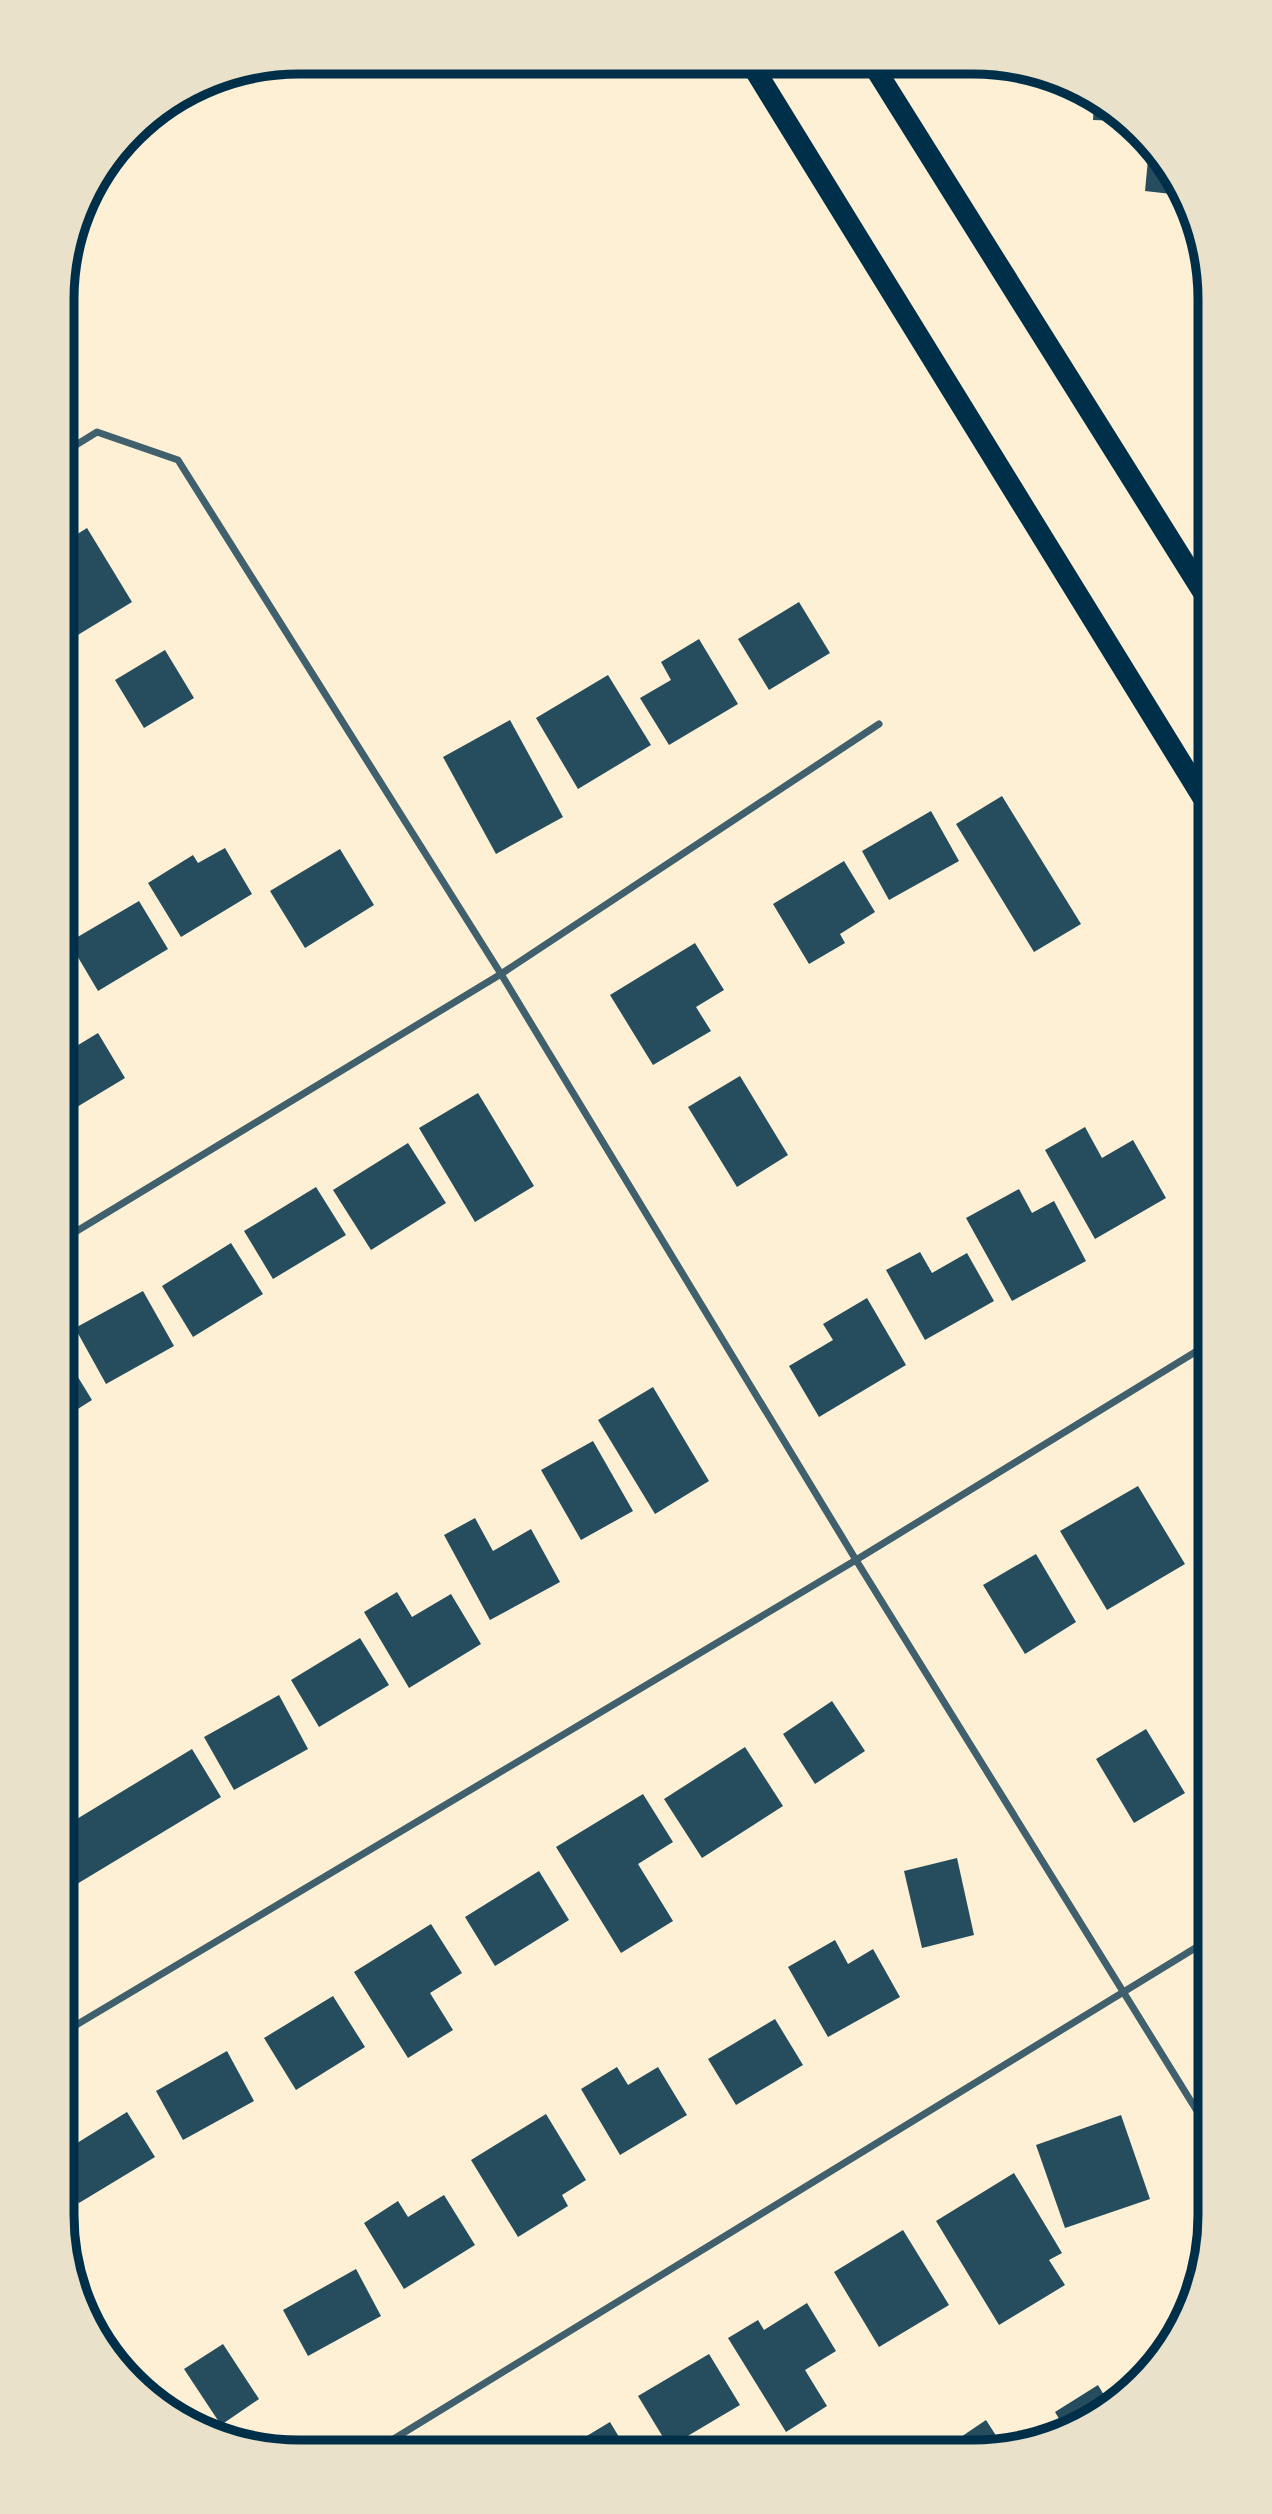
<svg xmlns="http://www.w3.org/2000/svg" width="1272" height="2514" font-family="Helvetica,sans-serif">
<rect width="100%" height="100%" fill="#fdf0d5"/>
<!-- building -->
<g fill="#264d5e">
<path d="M1094 102 1122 116V121L1093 120Z"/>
<path d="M1149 149 1180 195 1145 191Z"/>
<path d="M87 528 132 602 63 644V543Z"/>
<path d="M799 602 830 653 769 690 738 639Z"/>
<path d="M699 639 738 704 669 745 640 698 671 680 661 662Z"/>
<path d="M165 650 194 698 144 728 115 680Z"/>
<path d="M608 675 651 745 578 789 536 718Z"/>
<path d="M510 720 563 817 496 854 443 757Z"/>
<path d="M1002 796 1081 924 1034 952 956 824Z"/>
<path d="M931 811 959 861 889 900 862 851Z"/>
<path d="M225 848 252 894 181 937 148 883 193 855 198 863Z"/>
<path d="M340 849 374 905 305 948 270 891Z"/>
<path d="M844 861 875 912 840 934 845 943 809 964 773 904Z"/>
<path d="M139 901 168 949 98 991 69 942Z"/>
<path d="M695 943 724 990 696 1007 711 1031 653 1065 610 995Z"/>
<path d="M98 1033 125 1078 62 1116V1048L65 1053Z"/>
<path d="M740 1076 788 1155 737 1187 688 1107Z"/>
<path d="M478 1093 534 1186 475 1222 419 1128Z"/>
<path d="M1085 1127 1102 1158 1133 1140 1166 1198 1095 1239 1045 1150Z"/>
<path d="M408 1143 446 1203 371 1250 333 1190Z"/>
<path d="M316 1187 346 1235 273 1279 244 1231Z"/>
<path d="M1019 1189 1032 1213 1054 1201 1086 1261 1012 1301 966 1218Z"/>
<path d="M231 1243 263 1294 193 1337 162 1286Z"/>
<path d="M920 1252 932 1273 967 1253 994 1301 925 1340 886 1270Z"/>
<path d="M143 1291 174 1346 106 1384 75 1328Z"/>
<path d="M867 1298 906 1365 819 1417 789 1366 833 1340 823 1324Z"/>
<path d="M62 1351 92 1400 62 1419Z"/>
<path d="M653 1387 709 1481 655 1514 598 1420Z"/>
<path d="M593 1441 633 1511 581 1540 541 1470Z"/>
<path d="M1210 1447V1479L1196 1455Z"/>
<path d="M1138 1486 1185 1564 1107 1610 1060 1531Z"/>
<path d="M475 1518 493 1551 531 1529 560 1582 490 1620 444 1535Z"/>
<path d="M1036 1554 1076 1622 1025 1654 983 1585Z"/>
<path d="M397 1592 412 1617 451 1594 481 1644 409 1688 364 1612Z"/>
<path d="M360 1638 389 1685 319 1727 291 1680Z"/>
<path d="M279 1695 308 1749 234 1790 204 1737Z"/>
<path d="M832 1701 865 1751 815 1784 783 1734Z"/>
<path d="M1146 1729 1185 1793 1134 1823 1096 1759Z"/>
<path d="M1210 1742V1759L1203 1747Z"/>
<path d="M745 1747 783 1806 702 1858 664 1799Z"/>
<path d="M192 1749 221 1797 67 1890 62 1881V1828Z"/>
<path d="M643 1794 673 1842 638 1864 673 1921 621 1953 556 1847Z"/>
<path d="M957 1858 974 1935 922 1948 904 1871Z"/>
<path d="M539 1871 569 1920 495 1966 465 1917Z"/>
<path d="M431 1924 462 1973 430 1993 453 2030 408 2058 354 1972Z"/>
<path d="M835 1940 848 1964 873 1949 900 1997 828 2037 788 1967Z"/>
<path d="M333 1996 365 2047 296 2090 264 2038Z"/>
<path d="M775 2019 803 2065 736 2105 708 2059Z"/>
<path d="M227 2051 254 2101 183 2140 156 2091Z"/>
<path d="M617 2067 628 2085 658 2067 687 2115 620 2155 581 2089Z"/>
<path d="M127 2112 155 2157 79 2203 61 2174V2153Z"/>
<path d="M546 2114 586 2180 562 2195 568 2206 518 2237 471 2160Z"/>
<path d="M1121 2115 1150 2199 1065 2228 1036 2145Z"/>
<path d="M1014 2173 1062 2253 1049 2260 1065 2285 999 2325 936 2221Z"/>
<path d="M444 2195 475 2245 404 2289 364 2223 398 2201 408 2217Z"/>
<path d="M903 2230 949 2305 879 2347 834 2272Z"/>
<path d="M356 2269 381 2316 308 2356 283 2310Z"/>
<path d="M807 2303 836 2351 805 2370 827 2406 786 2432 728 2338 758 2320 764 2330Z"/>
<path d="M223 2344 259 2399 221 2425 184 2369Z"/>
<path d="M709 2354 740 2405 669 2447 638 2396Z"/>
<path d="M135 2365 161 2406 142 2394 127 2371Z"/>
<path d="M1098 2385 1111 2407 1067 2432 1055 2412Z"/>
<path d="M986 2420 1004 2448 958 2453 952 2443Z"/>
<path d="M610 2422 628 2452H560Z"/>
</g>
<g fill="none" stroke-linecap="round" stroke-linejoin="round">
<!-- minor -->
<g stroke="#3f606c" stroke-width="7">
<path d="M63 453 97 432 178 460 501 974 856 1560 1210 2132"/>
<path d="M62 1240 501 974 879 724"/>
<path d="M61 2034 856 1560 1210 1343"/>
<path d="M374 2451 1210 1939"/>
</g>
<!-- motorway -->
<g stroke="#003049" stroke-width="21">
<path d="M751 64 1211 811"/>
<path d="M873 65 1211 605"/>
</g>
</g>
<!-- crop -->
<path d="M0 0H1272V2514H0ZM299 74H973A225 225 0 0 1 1198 299V2215A225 225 0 0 1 973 2440H299A225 225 0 0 1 74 2215V299A225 225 0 0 1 299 74Z" fill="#e9e1ca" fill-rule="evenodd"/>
<path fill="none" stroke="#003049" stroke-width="9" d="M299 74H973A225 225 0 0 1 1198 299V2215A225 225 0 0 1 973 2440H299A225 225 0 0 1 74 2215V299A225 225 0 0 1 299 74Z"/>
</svg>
